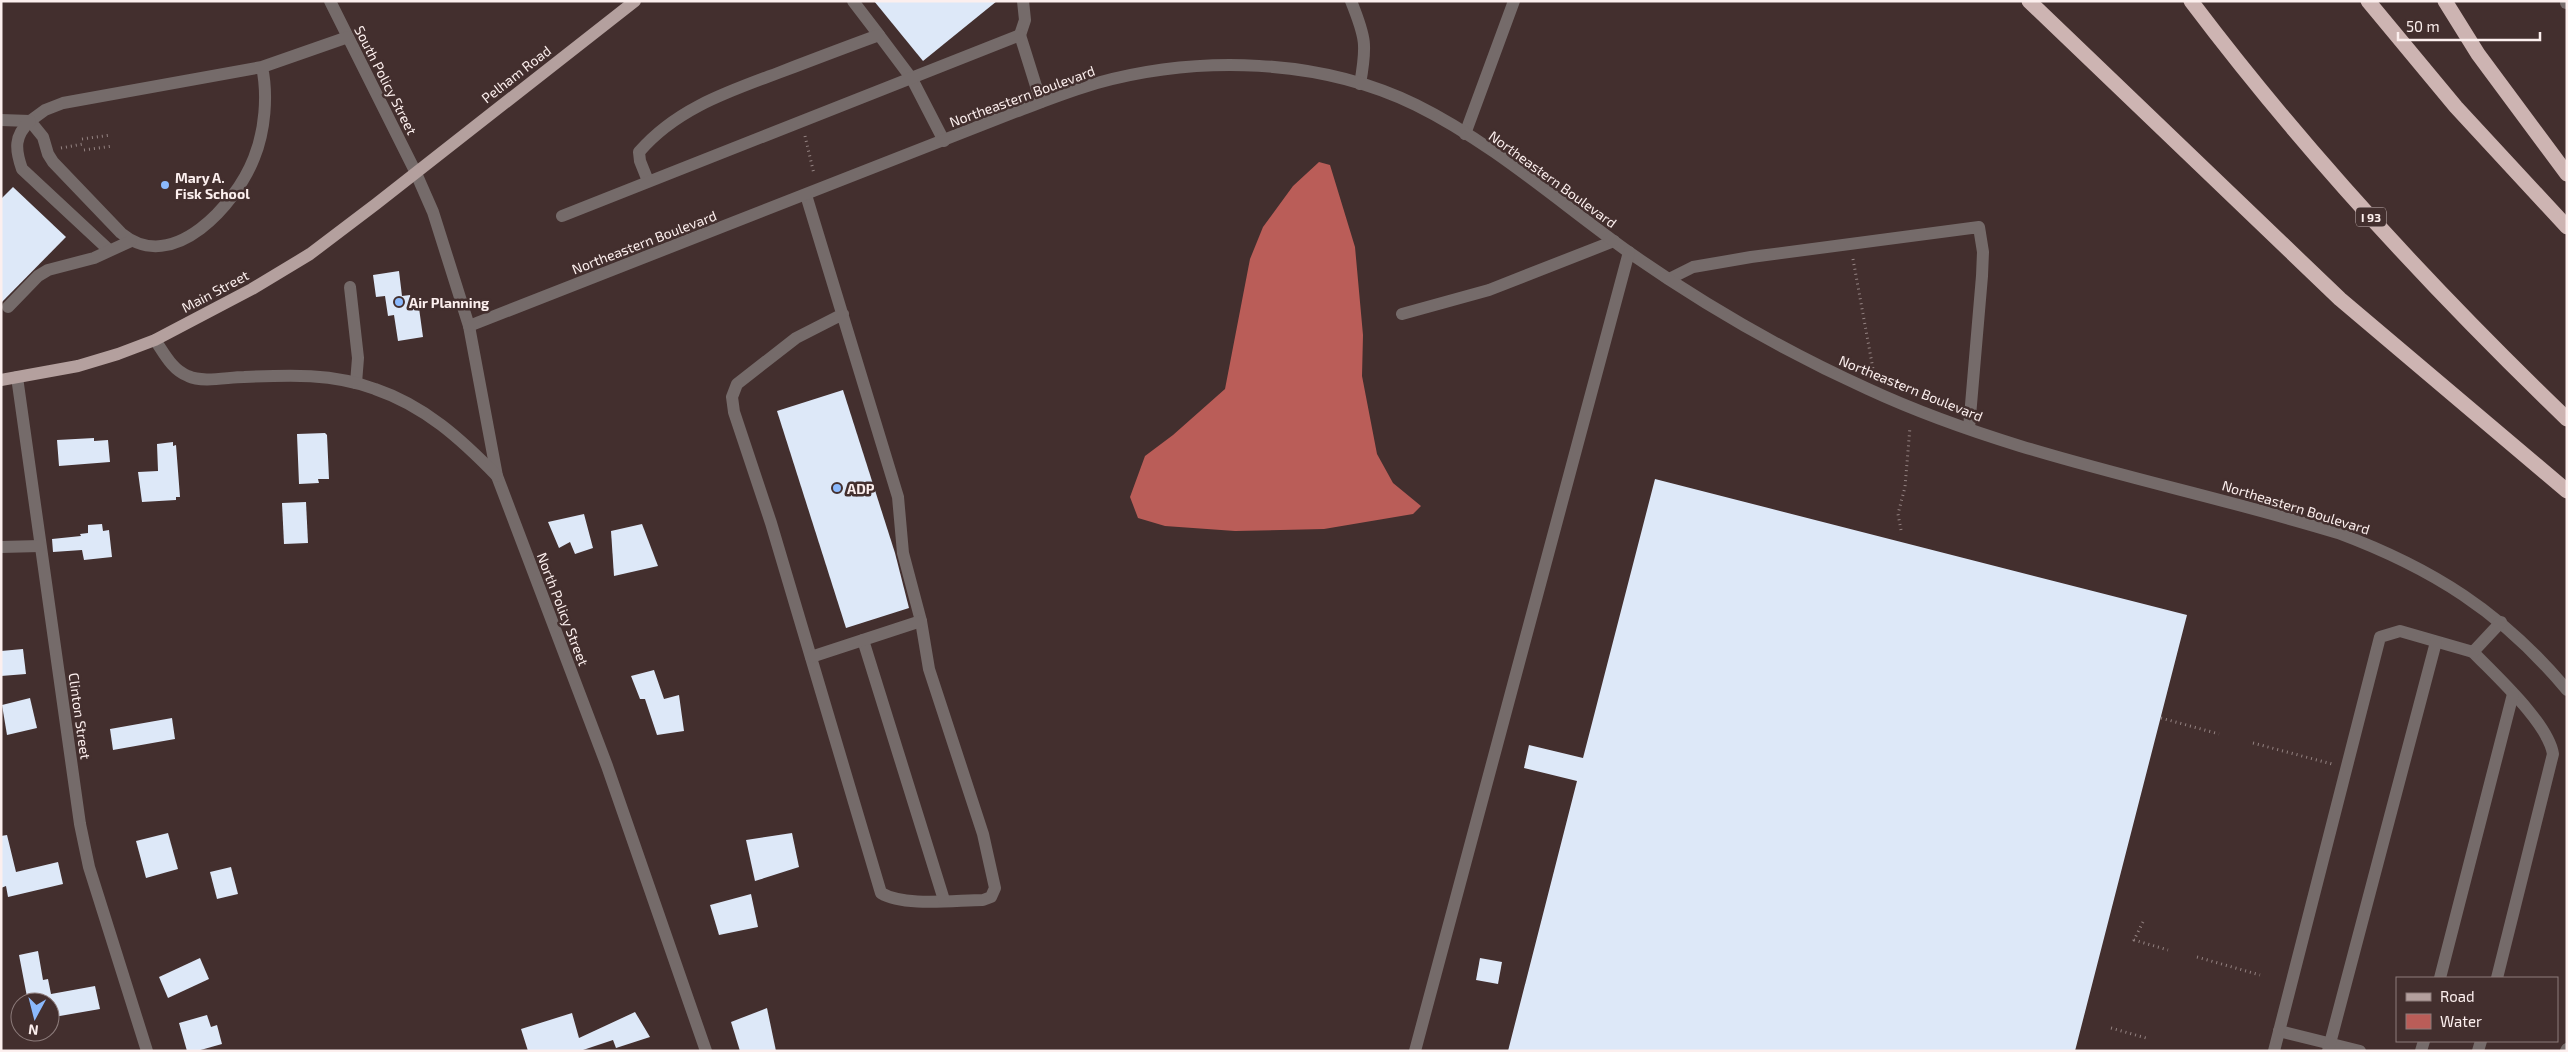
<svg xmlns="http://www.w3.org/2000/svg" width="2568" height="1052" font-family="'Exo 2',sans-serif">
<rect width="100%" height="100%" fill="#432f2e"/>
<!-- water -->
<path fill="#ba5d58" d="M1319 162 1330 165 1355 247 1363 335 1362 376 1377 454 1393 483 1421 506 1413 514 1324 529 1235 531 1165 526 1138 518 1130 497 1145 456 1173 435 1225 389 1250 259 1263 227 1293 186Z"/>
<!-- building -->
<g fill="#dde8f8">
<path d="M874 1H997L923 61Z"/>
<path d="M13 187 66 237 1 303V199Z"/>
<path d="M399 271 402 296 410 295 412 309 419 308 423 337 398 341 394 315 388 316 385 296 376 297 373 275Z"/>
<path d="M843 390 895 553 909 608 846 628 777 411Z"/>
<path d="M325 433 327 435 329 479H318L319 483 299 484 297 434Z"/>
<path d="M94 438V441L108 440 110 462 59 466 57 440Z"/>
<path d="M173 442V446L176 445 180 497H176V500L142 502 138 472 158 471 157 444Z"/>
<path d="M1655 479 2187 615 2075 1051H1508L1577 781 1524 768 1529 745 1583 758Z"/>
<path d="M306 502 308 543 284 544 282 503Z"/>
<path d="M584 514 593 548 575 554 570 542 559 548 548 522Z"/>
<path d="M102 524 103 531 109 530 112 557 84 560 82 550 53 552 52 539 81 536 80 534 88 533V525Z"/>
<path d="M642 524 658 566 614 576 611 531Z"/>
<path d="M23 649 26 674 1 676V651Z"/>
<path d="M654 670 664 699 679 695 684 731 657 735 645 699H640L631 676Z"/>
<path d="M30 698 37 728 7 735 2 705Z"/>
<path d="M172 718 175 739 113 750 110 729Z"/>
<path d="M168 833 178 869 146 878 136 841Z"/>
<path d="M792 833 799 867 755 881 746 840Z"/>
<path d="M7 835 16 872 58 862 63 884 8 897 6 886 1 888V836Z"/>
<path d="M231 867 238 894 217 899 210 872Z"/>
<path d="M751 894 758 927 719 935 710 905Z"/>
<path d="M38 951 43 980 48 979 51 994 95 986 100 1009 54 1017 51 1002H28L19 955Z"/>
<path d="M200 958 209 979 168 998 159 977Z"/>
<path d="M1480 958 1502 962 1498 984 1476 980Z"/>
<path d="M767 1008 776 1051H740L731 1022Z"/>
<path d="M635 1012 650 1037 616 1048 613 1040 580 1051H528L521 1029 572 1013 579 1038Z"/>
<path d="M207 1015 211 1027 217 1025 222 1044 197 1051H187L179 1023Z"/>
</g>
<g fill="none" stroke-linecap="round" stroke-linejoin="round">
<!-- path -->
<g stroke="#948382" stroke-width="3" stroke-dasharray="1 4" stroke-linecap="butt">
<path d="M805 136 814 174"/>
<path d="M82 139 111 135"/>
<path d="M61 148 83 144"/>
<path d="M84 150 113 146"/>
<path d="M1853 259 1873 369"/>
<path d="M1901 530 1898 514 1905 487 1910 427"/>
<path d="M2161 718 2219 734"/>
<path d="M2253 743 2332 764"/>
<path d="M2143 922 2134 940 2168 950"/>
<path d="M2197 957 2260 975"/>
<path d="M2111 1028 2146 1038"/>
</g>
<!-- minor -->
<g stroke="#756b6a" stroke-width="12">
<path d="M330 1 415 171 433 212 469 326 497 476 607 766 706 1051"/>
<path d="M853 1 879 35"/>
<path d="M1351 1C1366 38 1367 45 1360 84"/>
<path d="M2566 3H2567"/>
<path d="M1020 35 1025 20 1023 1"/>
<path d="M262 67C268 95 265 131 254 158 236 204 173 276 121 233L53 162 48 154 43 137 30 121 45 110 63 103 262 67 348 37"/>
<path d="M1 120 30 121"/>
<path d="M30 121C14 136 15 149 22 169L109 250"/>
<path d="M1465 134 1514 1"/>
<path d="M648 181 640 161 639 152C676 109 727 92 778 73 812 60 846 47 879 35L912 79 944 141"/>
<path d="M806 195 898 497 903 553 921 621 929 669 983 834 995 888 991 897 983 900C956 900 904 907 881 893L771 523 734 412 732 397 737 384 796 338 843 314"/>
<path d="M562 216 1020 35 1041 102"/>
<path d="M1669 279 1693 267 1751 257 1979 227 1983 252 1982 276 1969 428"/>
<path d="M350 287 358 358 356 383"/>
<path d="M8 307 38 276 48 270 94 258 131 241"/>
<path d="M1402 314 1489 290 1614 241"/>
<path d="M469 326 1015 112C1042 102 1069 91 1097 83 1199 55 1320 58 1416 105 1493 143 1560 203 1630 253 1706 306 1784 351 1868 389 2017 458 2182 485 2338 533 2432 568 2502 612 2567 690"/>
<path d="M155 340C164 353 172 370 188 376 203 383 228 377 244 377 289 375 333 373 375 389 425 406 461 439 497 476"/>
<path d="M17 377 80 824 89 867 147 1051"/>
<path d="M1 547 40 546"/>
<path d="M863 640 944 900"/>
<path d="M2473 652C2496 676 2548 723 2553 754L2497 978"/>
<path d="M811 657 921 621"/>
<path d="M2440 978 2513 694"/>
<path d="M2279 1031 2360 1051"/>
<path d="M1415 1051 1629 252"/>
<path d="M2274 1051 2380 637 2400 631 2473 652 2501 622"/>
<path d="M2328 1051 2436 642"/>
<path d="M2421 1051 2424 1041"/>
<path d="M2478 1051 2481 1041"/>
<path d="M2566 1051 2567 1049"/>
</g>
<!-- major -->
<path stroke="#b4a09e" stroke-width="12" d="M1 380 78 366 118 354 155 340 252 289 310 254 376 204 635 1"/>
<!-- highway -->
<g stroke="#cdb4b2" stroke-width="15">
<path d="M2029 1 2340 299 2567 491"/>
<path d="M2191 1C2304 151 2432 289 2567 419"/>
<path d="M2368 1 2456 107 2567 227"/>
<path d="M2445 1 2478 54 2567 174"/>
</g>
</g>
<!-- markers -->
<g fill="#8bb9fc" stroke="#432f2e" stroke-width="2">
<circle cx="165" cy="185" r="5"/>
<circle cx="399" cy="302" r="5"/>
<circle cx="837" cy="488" r="5"/>
</g>
<g text-anchor="middle" dominant-baseline="central" stroke-width="5" stroke-linejoin="round" paint-order="stroke">
<!-- shield labels -->
<rect fill="#432f2e" stroke="#c4b5b4" stroke-width="1" x="2356" y="207.5" width="30" height="19" rx="4"/>
<g font-size="12" font-weight="bold" fill="#fcefee">
<text x="2371" y="217">I 93</text>
</g>
<!-- street labels -->
<g font-size="14" fill="#fcefee" stroke="#432f2e">
<text transform="translate(516 74) rotate(-38)">Pelham Road</text>
<text transform="translate(386 80) rotate(63)">South Policy Street</text>
<text transform="translate(1022 96) rotate(-20)">Northeastern Boulevard</text>
<text transform="translate(1553 179) rotate(36)">Northeastern Boulevard</text>
<text transform="translate(644 242) rotate(-21)">Northeastern Boulevard</text>
<text transform="translate(215 291) rotate(-28)">Main Street</text>
<text transform="translate(1911 388) rotate(22)">Northeastern Boulevard</text>
<text transform="translate(2296 507) rotate(17)">Northeastern Boulevard</text>
<text transform="translate(563 609) rotate(69)">North Policy Street</text>
<text transform="translate(80 716) rotate(82)">Clinton Street</text>
</g>
<!-- poi labels -->
<g font-size="14" font-weight="bold" fill="#fcefee" stroke="#432f2e" text-anchor="start">
<text x="175" y="177">Mary A.<tspan x="175" dy="16">Fisk School</tspan></text>
<text x="409" y="302">Air Planning</text>
<text x="847" y="488">ADP</text>
</g>
</g>
<!-- border -->
<rect width="2568" height="1052" fill="none" stroke="#fcefee" stroke-width="5"/>
<!-- legend -->
<rect x="2396" y="977" width="162" height="65" fill="#432f2e" stroke="#8d7c7b"/>
<rect x="2406" y="993" width="25" height="8" fill="#b4a09e" stroke="#8d7c7b"/>
<text x="2440" y="1002" font-size="15" fill="#fcefee">Road</text>
<rect x="2406" y="1014" width="25" height="15" fill="#ba5d58" stroke="#8d7c7b"/>
<text x="2440" y="1027" font-size="15" fill="#fcefee">Water</text>
<!-- north arrow -->
<g transform="translate(35 1017) rotate(187)"><circle r="24" fill="#432f2e" stroke="#8d7c7b"/>
<path d="M0-4L9 19L0 12L-9 19Z" fill="#8bb9fc"/>
<text y="-8" font-size="14" font-weight="bold" text-anchor="middle" fill="#fcefee">N</text>
</g>
<!-- scale -->
<path d="M2398 32v8h142v-8" fill="none" stroke="#fcefee" stroke-width="2.5"/>
<text x="2406" y="32" font-size="15" fill="#fcefee" stroke="#432f2e" stroke-width="4" paint-order="stroke">50 m</text>
</svg>
